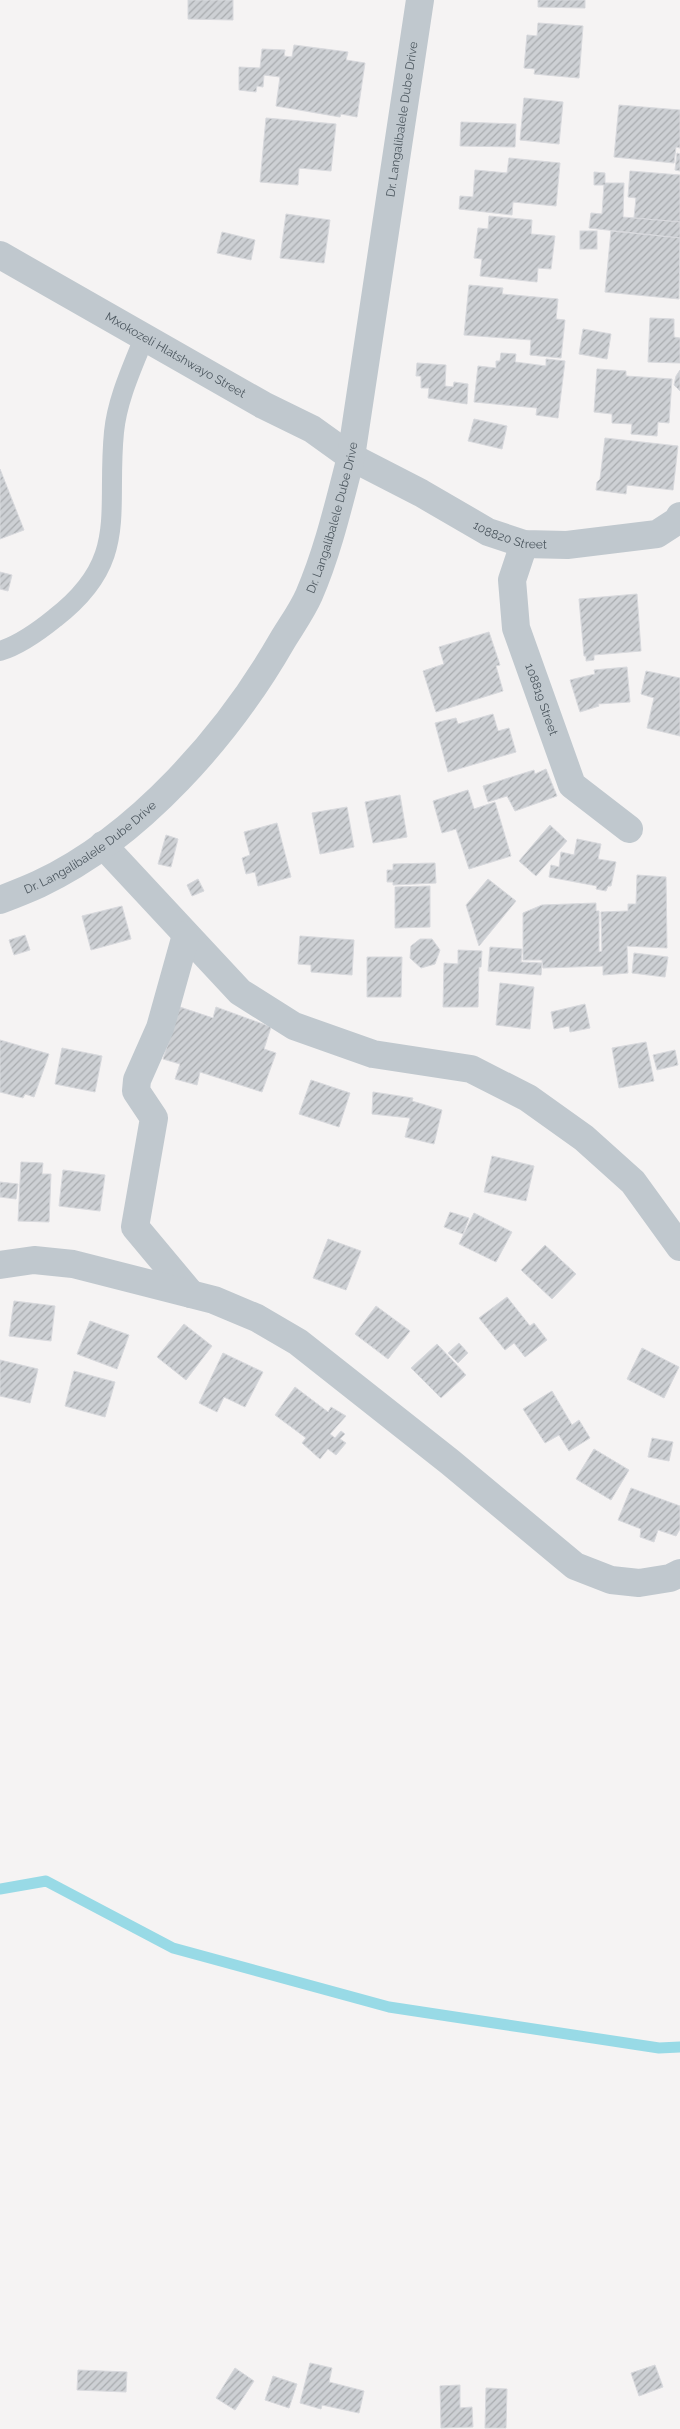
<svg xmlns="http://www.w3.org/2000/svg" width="680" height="2429" font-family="Raleway,sans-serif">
<defs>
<pattern id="building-hatch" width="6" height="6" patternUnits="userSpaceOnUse" patternTransform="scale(1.25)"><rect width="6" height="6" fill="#cdd0d4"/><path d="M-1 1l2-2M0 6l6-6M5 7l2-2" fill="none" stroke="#a9acaf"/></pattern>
</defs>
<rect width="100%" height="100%" fill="#f5f3f3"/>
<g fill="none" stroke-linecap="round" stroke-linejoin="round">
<!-- stream -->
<path stroke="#98dae6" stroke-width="11" d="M0 1889 46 1881 173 1948 389 2007 659 2048 680 2047"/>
</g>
<!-- building -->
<g fill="url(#building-hatch)" stroke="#d8d9dd">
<path d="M188 0H233V20L188 19Z"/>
<path d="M538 0H585V8L538 7Z"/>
<path d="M538 23 583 26 579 78 534 74 535 69 524 68 527 35 537 36Z"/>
<path d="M294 45 348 52 346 60 365 63 357 117 341 114 340 117 276 106 280 77 264 75 263 87 257 86 256 92 239 90V67L260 68 262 49 285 50 284 56 292 57Z"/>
<path d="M524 98 563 102 559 144 520 140Z"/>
<path d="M619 105 680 110V148L676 147 674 163 614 157Z"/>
<path d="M266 118 336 124 331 171 299 168 298 185 260 182Z"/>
<path d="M461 122 516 124 515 147 460 146Z"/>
<path d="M677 153 680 154V171L675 170Z"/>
<path d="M509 158 560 163 556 206 513 202 512 215 459 209 460 196 473 197 475 170 507 173Z"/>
<path d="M630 171 680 175V222L634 218 636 198 628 197Z"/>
<path d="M594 172 605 173V183H624L623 217 680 222V238L589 228 591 213 602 214 604 185H594Z"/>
<path d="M286 214 330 220 324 263 280 258Z"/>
<path d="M489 216 532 220 531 234 555 236 551 269 538 268 537 282 480 276 482 259 474 258 478 228 488 229Z"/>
<rect x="580" y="231" width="17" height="18"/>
<path d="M611 231 680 238 679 299 605 292Z"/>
<path d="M222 232 255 240 251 260 217 253Z"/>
<path d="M469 285 503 288 502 294 558 299 556 319 565 320 561 358 530 355 531 340 464 335Z"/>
<path d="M650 318 674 319V337L680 338V363L648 362Z"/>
<path d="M583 329 611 334 607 359 579 354Z"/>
<path d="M501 353 516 354 515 362 546 366V359L565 361 558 418 536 415 537 408 474 402 478 366 496 368V361H500Z"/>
<path d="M417 363 446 365 445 386 453 387 454 382 468 384 467 404 428 398 429 388H421V376H416Z"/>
<path d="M597 369 626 371V376L672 379 669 423 658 422 657 436 631 434 632 424 612 423V414L594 412Z"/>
<path d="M680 370V391L674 385 676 376Z"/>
<path d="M474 419 507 426 502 449 468 441Z"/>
<path d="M605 438 678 446 673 490 627 485 626 494 596 490 597 482 600 479Z"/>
<path d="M0 469 24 530 0 539Z"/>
<path d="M0 572 12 575 8 591 0 589Z"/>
<path d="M637 594 641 651 594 655V660L586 661V656H584L579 599Z"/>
<path d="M489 632 500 665 496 666 503 691 436 712 423 671 444 664 439 647Z"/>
<path d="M627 667 630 702 598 704 599 706 580 712 570 680 595 674 594 670Z"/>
<path d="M646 671 680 678V736L647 728 654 698 641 694Z"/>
<path d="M493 714 498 731 509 728 516 752 448 772 435 723 456 718 458 724Z"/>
<path d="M546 769 557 796 515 811 507 796 488 802 483 786 534 770 535 774Z"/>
<path d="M468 790 474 809 495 802 511 856 469 869 456 829 442 833 433 801Z"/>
<path d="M400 795 407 837 373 843 365 802Z"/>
<path d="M347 807 354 847 320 854 312 813Z"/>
<path d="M277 823 291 877 258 886 255 872 246 874 242 858 250 855 244 832Z"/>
<path d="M550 825 567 841 536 876 519 861Z"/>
<path d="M166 835 178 839 171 867 158 864Z"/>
<path d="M577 839 601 844 598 859 616 862 611 886H608L606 891 596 889 597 886 549 877 551 865 559 867 561 852 574 855Z"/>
<path d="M435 863 436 883 393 885V882H387V870H393V864Z"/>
<path d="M637 875 666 877 667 948 627 946 628 973 603 975V966L543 968 542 960H523V913L542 905 596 903V911H599V952L602 951 601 912 628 911V904H636Z"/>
<path d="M198 879 204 891 192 896 187 885Z"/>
<path d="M488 879 516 901 479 946 466 905Z"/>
<path d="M430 886V927L395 928V887Z"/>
<path d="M122 906 131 939 91 950 82 916Z"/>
<path d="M25 935 30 950 14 955 9 940Z"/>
<path d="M300 936 354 940 352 975 311 972V965L298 964Z"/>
<path d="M420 939H432L440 950 435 964 421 968 410 958 411 946Z"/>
<path d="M490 947 522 949 521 962 542 963 541 975 488 971Z"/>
<path d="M458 950 482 951 481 967H479L478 1007H443L444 963 458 964Z"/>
<path d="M634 953 668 957 665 977 632 973Z"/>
<path d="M367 957H402L401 997H367Z"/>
<path d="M500 983 534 987 530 1029 496 1025Z"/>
<path d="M585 1004 590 1028 570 1032 569 1026 554 1029 551 1012Z"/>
<path d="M180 1007 213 1018 216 1007 271 1027 264 1049 276 1053 262 1092 200 1072 197 1085 175 1079 180 1064 163 1059Z"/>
<path d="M0 1040 49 1054 34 1097 25 1094 23 1098 0 1092Z"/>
<path d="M646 1042 654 1081 619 1088 612 1048Z"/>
<path d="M62 1048 102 1056 95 1092 55 1084Z"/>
<path d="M675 1050 678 1065 657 1070 653 1055Z"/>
<path d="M311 1080 350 1093 339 1127 299 1114Z"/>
<path d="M373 1092 413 1098 412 1101 442 1110 434 1144 405 1137 410 1118 372 1114Z"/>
<path d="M492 1156 534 1166 526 1201 484 1192Z"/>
<path d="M21 1162 43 1163 42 1174H51L49 1222 18 1221Z"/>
<path d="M63 1170 105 1175 100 1211 59 1206Z"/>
<path d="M0 1182 18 1184 16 1199 0 1197Z"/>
<path d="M450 1212 469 1218 463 1234 444 1227Z"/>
<path d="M474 1213 512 1232 496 1262 459 1244Z"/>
<path d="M328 1239 361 1251 346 1290 313 1278Z"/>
<path d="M545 1245 576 1274 552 1299 521 1270Z"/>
<path d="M507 1297 530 1326 534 1323 547 1340 525 1357 514 1343 505 1350 479 1318Z"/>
<path d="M14 1301 55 1306 51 1341 9 1336Z"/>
<path d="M376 1306 410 1331 388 1359 355 1334Z"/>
<path d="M90 1321 129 1335 117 1369 77 1354Z"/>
<path d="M184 1324 212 1346 186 1380 157 1357Z"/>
<path d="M459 1343 468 1353 458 1363 448 1353Z"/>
<path d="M437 1344 466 1375 441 1398 411 1368Z"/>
<path d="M642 1348 679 1367 664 1398 627 1379Z"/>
<path d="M223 1353 263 1372 245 1407 224 1397 217 1412 199 1403Z"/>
<path d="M0 1360 38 1369 30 1403 0 1396Z"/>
<path d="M74 1371 115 1382 105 1417 65 1406Z"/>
<path d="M295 1387 328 1412 331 1407 346 1416 330 1434 335 1438 341 1431 345 1434 340 1439 346 1443 336 1455 328 1449 320 1459 302 1443 306 1438 275 1415Z"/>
<path d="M552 1391 572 1425 579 1420 590 1438 569 1451 559 1435 545 1443 523 1409Z"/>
<path d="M652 1438 673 1442 669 1461 648 1457Z"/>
<path d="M594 1449 629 1470 611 1500 576 1479Z"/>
<path d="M631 1488 680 1506V1529L676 1536 658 1530 654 1542 640 1537 641 1529 618 1520Z"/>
<path d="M310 2363 332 2368 329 2382 364 2391 359 2413 322 2405 321 2409 300 2403Z"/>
<path d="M655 2365 663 2387 639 2396 631 2373Z"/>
<path d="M235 2368 254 2381 235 2410 216 2398Z"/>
<path d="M78 2370 127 2372 126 2392 77 2390Z"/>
<path d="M273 2376 297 2384 289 2408 265 2400Z"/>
<path d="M460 2385V2408L472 2407 473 2427 441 2428 440 2386Z"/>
<path d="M486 2388 507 2389 506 2428H485Z"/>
</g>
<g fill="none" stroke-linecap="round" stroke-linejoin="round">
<!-- lane -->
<path stroke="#c0c8ce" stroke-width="20" d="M0 651C20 645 39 631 55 618 130 560 106 513 114 432 117 400 132 368 144 338"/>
<!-- street -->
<g stroke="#c0c8ce" stroke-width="28">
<path id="s1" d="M0 255 263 405 312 429 351 457 421 493 488 532 524 544 567 545 657 534 677 521 680 516"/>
<path id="s2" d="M524 544 512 580 516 628 572 785 629 829"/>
<path d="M103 845 240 992 294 1026 373 1054 471 1069 528 1098 584 1138 633 1182 680 1247"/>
<path id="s3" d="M0 900C13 895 26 890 39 884 139 837 228 735 282 641 291 626 302 611 309 595 328 551 339 503 351 457L420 0"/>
<path d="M186 935 160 1028 137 1080 136 1091 154 1118 135 1227 191 1294"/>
<path d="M0 1265 34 1260 73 1264 214 1300 257 1318 298 1342 450 1462 575 1566 611 1580 639 1583 670 1578 680 1573"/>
</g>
</g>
<g text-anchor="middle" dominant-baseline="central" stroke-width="4.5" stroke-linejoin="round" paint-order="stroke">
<!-- street labels -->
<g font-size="12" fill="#4c575f" stroke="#fff">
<text stroke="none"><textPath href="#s3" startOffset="930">Dr. Langalibalele Dube Drive</textPath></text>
<text stroke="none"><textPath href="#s1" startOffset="202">Mxokozeli Hlatshwayo Street</textPath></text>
<text stroke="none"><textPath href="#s3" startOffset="525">Dr. Langalibalele Dube Drive</textPath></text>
<text stroke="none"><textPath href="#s1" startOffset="584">108820 Street</textPath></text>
<text stroke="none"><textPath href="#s2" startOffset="162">108819 Street</textPath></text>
<text stroke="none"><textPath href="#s3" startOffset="105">Dr. Langalibalele Dube Drive</textPath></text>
</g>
</g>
</svg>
